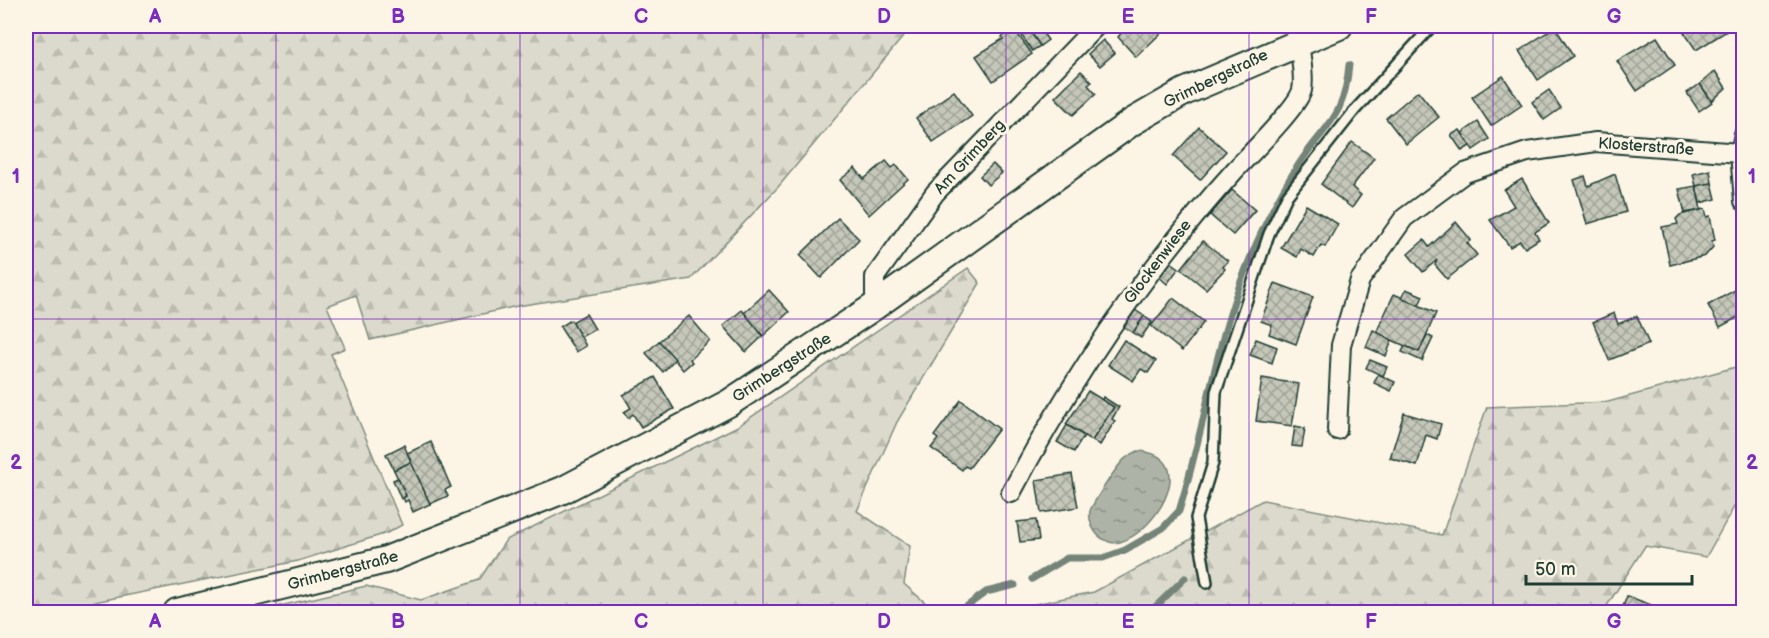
<svg xmlns="http://www.w3.org/2000/svg" width="1769" height="638" font-family="'Balsamiq Sans',sans-serif">
<defs>
<pattern id="forest-firs" width="22" height="20" patternUnits="userSpaceOnUse" patternTransform="scale(1.5)"><rect width="22" height="20" fill="#dcdacc"/><path d="M5 1l3.5 6h-7zM16 11l3.5 6h-7z" fill="#bcbcb0"/></pattern>
<pattern id="water-ripples" width="26" height="14" patternUnits="userSpaceOnUse" patternTransform="scale(1.5)"><rect width="26" height="14" fill="#aeb3a7"/><path d="M2 4q2-2 4 0t4 0M15 11q2-2 4 0t4 0" fill="none" stroke="#8d9389"/></pattern>
<pattern id="building-cross-hatch" width="8" height="8" patternUnits="userSpaceOnUse" patternTransform="scale(1.5)"><rect width="8" height="8" fill="#c5c7b9"/><path d="M0 0l8 8M0 8l8-8" fill="none" stroke="#9fa397"/></pattern>
</defs>
<rect width="100%" height="100%" fill="#fcf5e5"/>
<filter id="ink" filterUnits="userSpaceOnUse"><feTurbulence type="fractalNoise" baseFrequency=".0167" numOctaves="2"/><feDisplacementMap in="SourceGraphic" scale="12" xChannelSelector="R" yChannelSelector="G"/><feConvolveMatrix kernelMatrix="1 2 1 2 8 2 1 2 1" color-interpolation-filters="sRGB"/></filter>
<g filter="url(#ink)">
<!-- forest -->
<g fill="url(#forest-firs)" stroke="#7e8c80" stroke-width="1.5">
<path d="M26 26H912L779 186 691 279 517 306 370 340 356 295 327 306 345 348 331 354 402 525 387 533 298 561 45 612H26Z"/>
<path d="M968 268 980 283 897 422 857 511 910 546 904 584 936 612H254L366 586 421 600 479 580 506 540 738 426Z"/>
<path d="M1743 365V491L1706 557 1645 546 1603 612H996L1094 592 1263 500 1442 535 1487 407 1608 402Z"/>
</g>
<!-- water -->
<path fill="url(#water-ripples)" stroke="#758479" stroke-width="1.5" d="M1138 451C1201 455 1158 531 1120 542 1112 544 1109 542 1103 539 1094 534 1088 521 1090 511 1093 503 1119 462 1126 458 1129 455 1134 453 1138 451Z"/>
<g fill="none" stroke-linecap="round" stroke-linejoin="round">
<!-- stream -->
<g stroke="#758479" stroke-width="7">
<path d="M1032 579 1067 558H1103L1125 550 1163 528 1179 511C1205 429 1215 341 1249 261 1263 227 1279 195 1299 164 1327 122 1344 120 1349 65"/>
<path d="M959 612 986 592 1015 585"/>
<path d="M1150 612 1185 578"/>
</g>
</g>
<!-- building -->
<g fill="url(#building-cross-hatch)" stroke="#1f3d34" stroke-width="1.5">
<path d="M1038 26 1048 40 1040 46 1030 31Z"/>
<path d="M1127 26H1154L1161 33 1136 57 1118 37Z"/>
<path d="M1680 26H1735L1696 50Z"/>
<path d="M1555 27 1573 56 1538 80 1519 51Z"/>
<path d="M1014 29 1032 54 993 81 976 56 1003 39 1002 37Z"/>
<path d="M1030 31 1040 46 1032 51 1022 36Z"/>
<path d="M1657 37 1675 65 1637 91 1617 61Z"/>
<path d="M1103 40 1115 53 1100 66 1088 54Z"/>
<path d="M1081 71 1092 82 1088 85 1096 94 1073 115 1055 97Z"/>
<path d="M1715 71 1726 88 1712 101 1700 84Z"/>
<path d="M1503 76 1522 105 1491 126 1472 97Z"/>
<path d="M1700 84 1712 102 1699 111 1687 93Z"/>
<path d="M1549 90 1561 108 1544 120 1532 102Z"/>
<path d="M954 91 972 116 933 142 916 118Z"/>
<path d="M1418 91 1439 117 1406 144 1386 118Z"/>
<path d="M1478 122 1489 139 1473 150 1462 133Z"/>
<path d="M1199 127 1226 151 1200 180 1173 156Z"/>
<path d="M1460 130 1470 146 1462 151 1451 135Z"/>
<path d="M1352 142 1374 158 1352 187 1361 195 1352 208 1321 184Z"/>
<path d="M886 161 892 168 896 165 908 179 869 215 840 180 855 168 864 179Z"/>
<path d="M993 164 1002 173 988 185 980 176Z"/>
<path d="M1710 170 1712 183 1696 186 1693 174Z"/>
<path d="M1615 174 1626 212 1587 224 1574 180 1585 176 1588 186Z"/>
<path d="M1522 179 1549 223 1535 232 1539 239 1525 248 1520 241 1510 247 1490 220 1514 206 1504 190Z"/>
<path d="M1712 183 1716 199 1700 203 1696 186Z"/>
<path d="M1696 186 1701 210 1685 213 1679 189Z"/>
<path d="M1232 190 1255 210 1233 235 1210 215Z"/>
<path d="M1306 205 1338 224 1325 247 1321 245 1314 257 1301 249 1297 257 1281 248Z"/>
<path d="M1705 209 1707 217 1710 216 1715 240 1712 241 1713 247 1705 256 1670 265 1662 227 1678 224 1676 219 1680 215Z"/>
<path d="M838 218 859 239 821 278 800 255Z"/>
<path d="M1456 222 1471 240 1467 243 1477 255 1447 279 1435 265 1437 260 1423 272 1408 254 1424 240 1429 247Z"/>
<path d="M1203 241 1228 261 1223 267 1225 269 1206 289 1181 269Z"/>
<path d="M1171 262 1179 268 1167 284 1159 277Z"/>
<path d="M1275 283 1313 297 1296 344 1269 334 1272 325 1261 321Z"/>
<path d="M1744 285V317L1742 315 1720 327 1708 305Z"/>
<path d="M1406 289 1423 296 1419 305 1402 298Z"/>
<path d="M769 290 789 312 763 336 743 314Z"/>
<path d="M1394 294 1436 313 1419 352 1376 333Z"/>
<path d="M1173 298 1204 322 1182 351 1151 326Z"/>
<path d="M742 310 763 336 746 352 723 326Z"/>
<path d="M1135 310 1144 316 1133 333 1124 327Z"/>
<path d="M1614 313 1618 324 1637 316 1649 344 1609 360 1593 322Z"/>
<path d="M586 314 595 329 581 337 572 322Z"/>
<path d="M689 316 710 341 690 359 692 362 683 370 659 341Z"/>
<path d="M1144 316 1152 322 1141 338 1133 333Z"/>
<path d="M571 320 586 346 576 352 560 327Z"/>
<path d="M1373 330 1392 340 1386 356 1366 347Z"/>
<path d="M1427 335 1433 338 1422 361 1402 352 1405 346 1419 352Z"/>
<path d="M1256 339 1277 347 1272 363 1250 355Z"/>
<path d="M1124 340 1156 361 1148 373 1141 369 1133 381 1108 365Z"/>
<path d="M659 341 675 359 663 372 646 353Z"/>
<path d="M1370 360 1387 367 1383 376 1366 368Z"/>
<path d="M1378 374 1395 382 1391 391 1374 383Z"/>
<path d="M655 377 674 409 641 427 633 414 628 418 624 412 631 408 623 395Z"/>
<path d="M1262 378 1299 384 1292 426 1256 421Z"/>
<path d="M1088 391 1114 407 1092 441 1066 424Z"/>
<path d="M1103 397 1119 407 1112 419 1115 421 1100 445 1092 441 1114 407 1102 400Z"/>
<path d="M961 400 999 429 969 468 965 466 962 470 931 448 938 439 934 436Z"/>
<path d="M1404 413 1441 424 1437 439 1426 435 1417 466 1390 458Z"/>
<path d="M1067 425 1084 436 1074 452 1057 442Z"/>
<path d="M1295 426 1305 428 1302 447 1292 446Z"/>
<path d="M431 442 451 487 445 490 448 496 430 504 407 453Z"/>
<path d="M404 445 411 462 394 470 386 454Z"/>
<path d="M411 462 430 504 413 512 408 500 405 502 403 498 406 496 394 470Z"/>
<path d="M1072 474 1078 507 1041 513 1036 480Z"/>
<path d="M398 478 406 496 401 499 393 480Z"/>
<path d="M1036 520 1039 540 1020 542 1017 522Z"/>
<path d="M1627 596 1670 612H1621Z"/>
</g>
<g fill="none" stroke-linecap="round" stroke-linejoin="round">
<!-- lane casing -->
<g stroke="#1f3d34" stroke-width="14">
<path id="lane" d="M1207 583 1196 518 1213 463 1216 392 1269 234 1287 196 1355 110 1432 26"/>
</g>
<!-- street casing -->
<g stroke="#1f3d34" stroke-width="22">
<g id="street">
<path d="M1744 134 1740 153 1744 201"/>
<path d="M875 306V277L935 193 1096 26"/>
<path d="M1337 430 1341 345 1360 280 1404 218 1465 173 1527 152 1596 142 1740 153"/>
<path d="M1011 493C1073 376 1146 268 1235 170 1249 155 1298 107 1302 90 1305 76 1300 55 1299 40"/>
</g>
</g>
<!-- secondary casing -->
<g stroke="#1f3d34" stroke-width="30">
<path id="secondary" d="M177 612 386 560 563 490 729 403 875 306 1132 122 1184 92 1339 26"/>
</g>
<!-- lane -->
<use href="#lane" stroke="#fcf5e5" stroke-width="9"/>
<!-- street -->
<use href="#street" stroke="#fcf5e5" stroke-width="18"/>
<!-- secondary -->
<use href="#secondary" stroke="#fcf5e5" stroke-width="26"/>
</g>
</g>
<!-- grid -->
<path fill="none" stroke="#7b2cbf" stroke-width="1.5" stroke-opacity="0.55" d="M276 26V612M520 26V612M763 26V612M1006 26V612M1249 26V612M1493 26V612M26 319H1744"/>
<g text-anchor="middle" dominant-baseline="central" stroke-width="6" stroke-linejoin="round" paint-order="stroke">
<!-- street labels -->
<g font-size="16" fill="#1f3d34" stroke="#fcf5e5">
<text transform="translate(1216 79) rotate(-26)">Grimbergstraße</text>
<text transform="translate(1646 147) rotate(4)">Klosterstraße</text>
<text transform="translate(970 157) rotate(-47)">Am Grimberg</text>
<text transform="translate(1158 262) rotate(-53)">Glockenwiese</text>
<text transform="translate(782 368) rotate(-33)">Grimbergstraße</text>
<text transform="translate(343 571) rotate(-15)">Grimbergstraße</text>
</g>
</g>
<!-- margin -->
<rect width="1769" height="638" fill="none" stroke="#fcf5e5" stroke-width="66"/>
<!-- scale -->
<path d="M1526 575v9h166v-9" fill="none" stroke="#1f3d34" stroke-width="3"/>
<text x="1535" y="575" font-size="18" fill="#1f3d34" stroke="#fcf5e5" stroke-width="4.5" paint-order="stroke">50 m</text>
<rect x="33" y="33" width="1703" height="572" fill="none" stroke="#7b2cbf" stroke-width="2"/>
<g font-size="20" text-anchor="middle" font-weight="bold" fill="#7b2cbf">
<text x="155" y="23">A</text>
<text x="398" y="23">B</text>
<text x="641" y="23">C</text>
<text x="884" y="23">D</text>
<text x="1128" y="23">E</text>
<text x="1371" y="23">F</text>
<text x="1614" y="23">G</text>
<text x="16" y="183">1</text>
<text x="1752" y="183">1</text>
<text x="16" y="469">2</text>
<text x="1752" y="469">2</text>
<text x="155" y="628">A</text>
<text x="398" y="628">B</text>
<text x="641" y="628">C</text>
<text x="884" y="628">D</text>
<text x="1128" y="628">E</text>
<text x="1371" y="628">F</text>
<text x="1614" y="628">G</text>
</g>
</svg>
